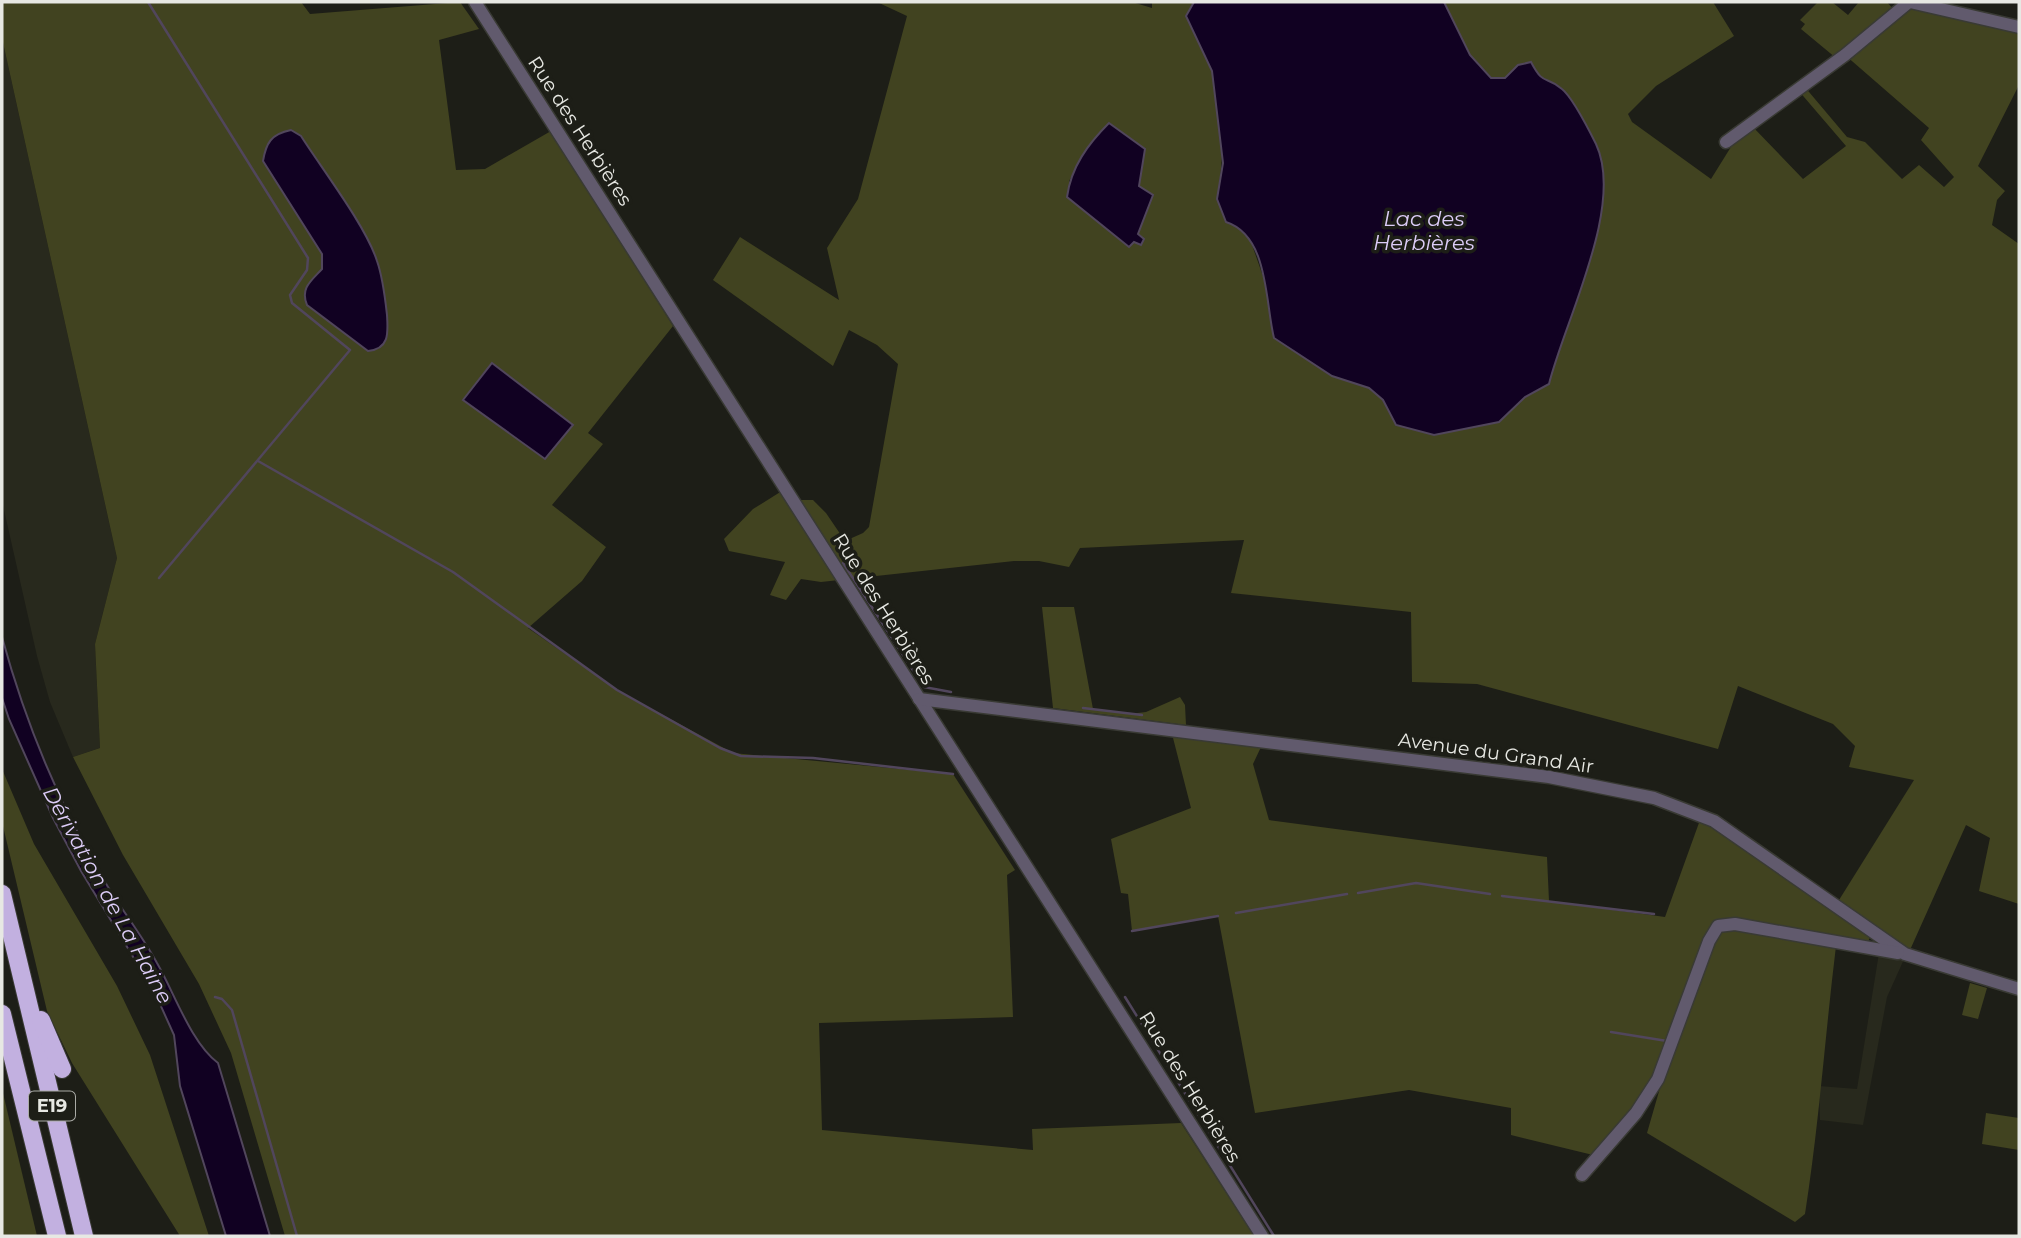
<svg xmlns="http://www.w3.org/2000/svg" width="2021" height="1238" font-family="Montserrat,sans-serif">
<rect width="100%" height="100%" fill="#1d1e17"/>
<!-- built -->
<g fill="#28291d">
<path d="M2 38 117 558 95 644 100 748 73 757 50 702 37 656 2 501Z"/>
<path d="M1879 953 1905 957 1887 997 1863 1125 1820 1120 1819 1086 1857 1089Z"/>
</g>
<!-- green -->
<g fill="#414320" fill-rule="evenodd">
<path d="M2 2H301L310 14 460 2 479 29 439 40 456 170 485 169 551 131 673 326 588 433 603 444 552 505 606 547 582 581 528 628 617 690 733 753 953 774 1015 870 1007 875 1013 1017 819 1023 822 1130 1033 1150 1032 1129 1181 1123 1254 1236H285L231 1053 199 984 123 855 73 757 100 748 95 644 117 558 2 38Z"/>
<path d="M877 2H1132L1152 8V2H1194L1186 17C1194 34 1205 52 1212 70 1226 111 1224 158 1217 199L1251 242 1265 282 1274 338 1332 376 1369 388 1383 400 1396 425 1499 422 1525 397 1549 383 1559 343 1585 278 1604 184 1563 89 1518 65 1505 78H1492L1470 55 1444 2H1713L1734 36 1656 86 1628 114 1632 122 1711 179 1739 134 1751 125 1803 179 1846 146 1798 90 1804 86 1847 137 1865 142 1902 179 1919 165 1944 187 1954 177 1921 140 1929 128 1845 55 1909 2 2019 27V85L1978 166 2005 191 1997 200 1992 225 2019 244V904L1979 891 1990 838 1966 825 1910 950 1839 900 1914 780 1849 767 1855 746 1833 724 1738 686 1718 749 1477 684 1412 682 1411 612 1231 593 1244 540 1080 548 1069 567 1039 561H1014L821 582 801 579 786 600 770 595 785 562 729 551 724 539 753 509 785 489 793 500H813L826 513 845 541 863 533 869 527 898 364 877 345 849 330 833 366 713 280 740 237 839 300 827 248 858 199 907 16ZM1092 141 1145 149 1139 186 1153 195 1129 247 1069 181Z"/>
<path d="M1818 2H1832L1848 15 1859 2H1887L1893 9 1836 58 1801 29 1805 24 1800 20Z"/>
<path d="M1042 607H1074L1093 709 1129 714 1146 712 1180 697 1185 705 1186 725 1053 708Z"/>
<path d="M1172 734 1261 747 1253 764 1269 820 1547 857 1549 901 1665 917 1700 820 1871 935 1867 944 1717 924 1671 1041 1641 1100 1593 1155 1511 1135V1108L1409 1090 1255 1113 1218 916 1132 931 1128 894 1121 893 1111 839 1191 808Z"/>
<path d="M2 769 34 844 117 986 150 1055 209 1236H180L72 1063 47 1011 2 822Z"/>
<path d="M1724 927 1836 946C1825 1036 1819 1125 1805 1214L1795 1222 1647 1133 1666 1067 1711 942Z"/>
<path d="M1970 983 1987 988 1978 1019 1962 1015Z"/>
<path d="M2 1089 37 1236H2Z"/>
<path d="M1986 1113 2019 1118V1150L1982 1144Z"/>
</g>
<!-- water -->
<g fill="#110122" stroke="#51465c" stroke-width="2">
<path d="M1194 2H1444L1470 55 1491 78H1505L1518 65 1531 62C1544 87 1546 75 1562 89 1572 97 1590 132 1596 144 1625 206 1565 320 1549 384L1525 397 1499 422 1434 435 1396 425 1383 400 1369 388 1332 376 1274 338C1265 302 1269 236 1226 222L1217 199 1223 163 1212 71 1186 16Z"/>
<path d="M1109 123 1145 149 1139 186 1153 195 1138 234 1144 239 1141 245 1134 242 1129 247 1067 197C1071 167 1088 144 1109 123Z"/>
<path d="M291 130 301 136C322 169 366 226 377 261 383 278 385 297 387 315 388 332 390 349 368 351L307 305C300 288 311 281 322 269V254L263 161C266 143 271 134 291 130Z"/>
<path d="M492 363 573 425 545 459 463 400Z"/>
<path d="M2 637C26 725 61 809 108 887 124 913 143 937 157 963 174 992 191 1043 218 1063L270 1236H226L180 1086 174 1035 155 993 81 871 53 818 9 719 2 698Z"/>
</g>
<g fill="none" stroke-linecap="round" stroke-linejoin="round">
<!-- stream -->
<g stroke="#51465c" stroke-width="2.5">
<path d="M148 2 308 258 307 270 290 295 292 303 350 350 159 578"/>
<path d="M258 461 453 572 617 690 720 748 741 756 813 758 953 774"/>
<path d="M843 563 924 687 951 692"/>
<path d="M1083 708 1142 715"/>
<path d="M1358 893 1416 883 1490 894"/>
<path d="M1502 896 1654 914"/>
<path d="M1236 913 1347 894"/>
<path d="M1132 931 1218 916"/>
<path d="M215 997 222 999 232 1010 297 1236"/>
<path d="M1125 997 1274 1236"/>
<path d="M1611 1032 1667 1041"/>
</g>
<!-- minor casing -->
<g stroke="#393a34" stroke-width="15">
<g id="minor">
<path d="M475 2 1262 1236"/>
<path d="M1910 2 2019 27"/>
<path d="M1726 142 1845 55 1909 2"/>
<path d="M919 699 1549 777 1654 798 1714 821 1905 954 2019 989"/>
<path d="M1582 1175 1636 1113 1658 1079 1709 941 1718 926 1735 924 1898 953"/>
</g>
</g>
<!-- highway casing -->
<g stroke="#393a34" stroke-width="20">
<g id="highway">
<path d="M2 894 84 1236"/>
<path d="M2 1014 57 1236"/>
<path d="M41 1020 62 1069"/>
</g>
</g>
<!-- minor -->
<use href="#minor" stroke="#615a6d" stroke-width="12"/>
<!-- highway -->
<use href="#highway" stroke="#c2b0e0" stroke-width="18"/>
</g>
<g text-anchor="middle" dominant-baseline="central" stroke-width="7" stroke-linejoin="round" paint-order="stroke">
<!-- shield labels -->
<rect fill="#1d1e17" stroke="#aaaba6" stroke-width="2" x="29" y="1091.5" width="46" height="29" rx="5"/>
<g font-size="18" font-weight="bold" fill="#e7e8e3">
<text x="52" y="1106">E19</text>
</g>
<!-- street labels -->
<g font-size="19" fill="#e7e8e3" stroke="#1d1e17">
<text transform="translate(580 131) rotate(57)">Rue des Herbières</text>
<text transform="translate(884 609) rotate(58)">Rue des Herbières</text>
<text transform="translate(1496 753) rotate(8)">Avenue du Grand Air</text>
<text transform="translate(1190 1087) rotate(58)">Rue des Herbières</text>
</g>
<!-- water labels -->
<g font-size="21" font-style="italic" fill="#dcccf7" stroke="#1d1e17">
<text x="1424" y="218">Lac des<tspan x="1424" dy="24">Herbières</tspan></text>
<text transform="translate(108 895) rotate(61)">Dérivation de La Haine</text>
</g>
</g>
<!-- border -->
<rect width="2021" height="1238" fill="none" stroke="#e7e8e3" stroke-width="7"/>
</svg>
